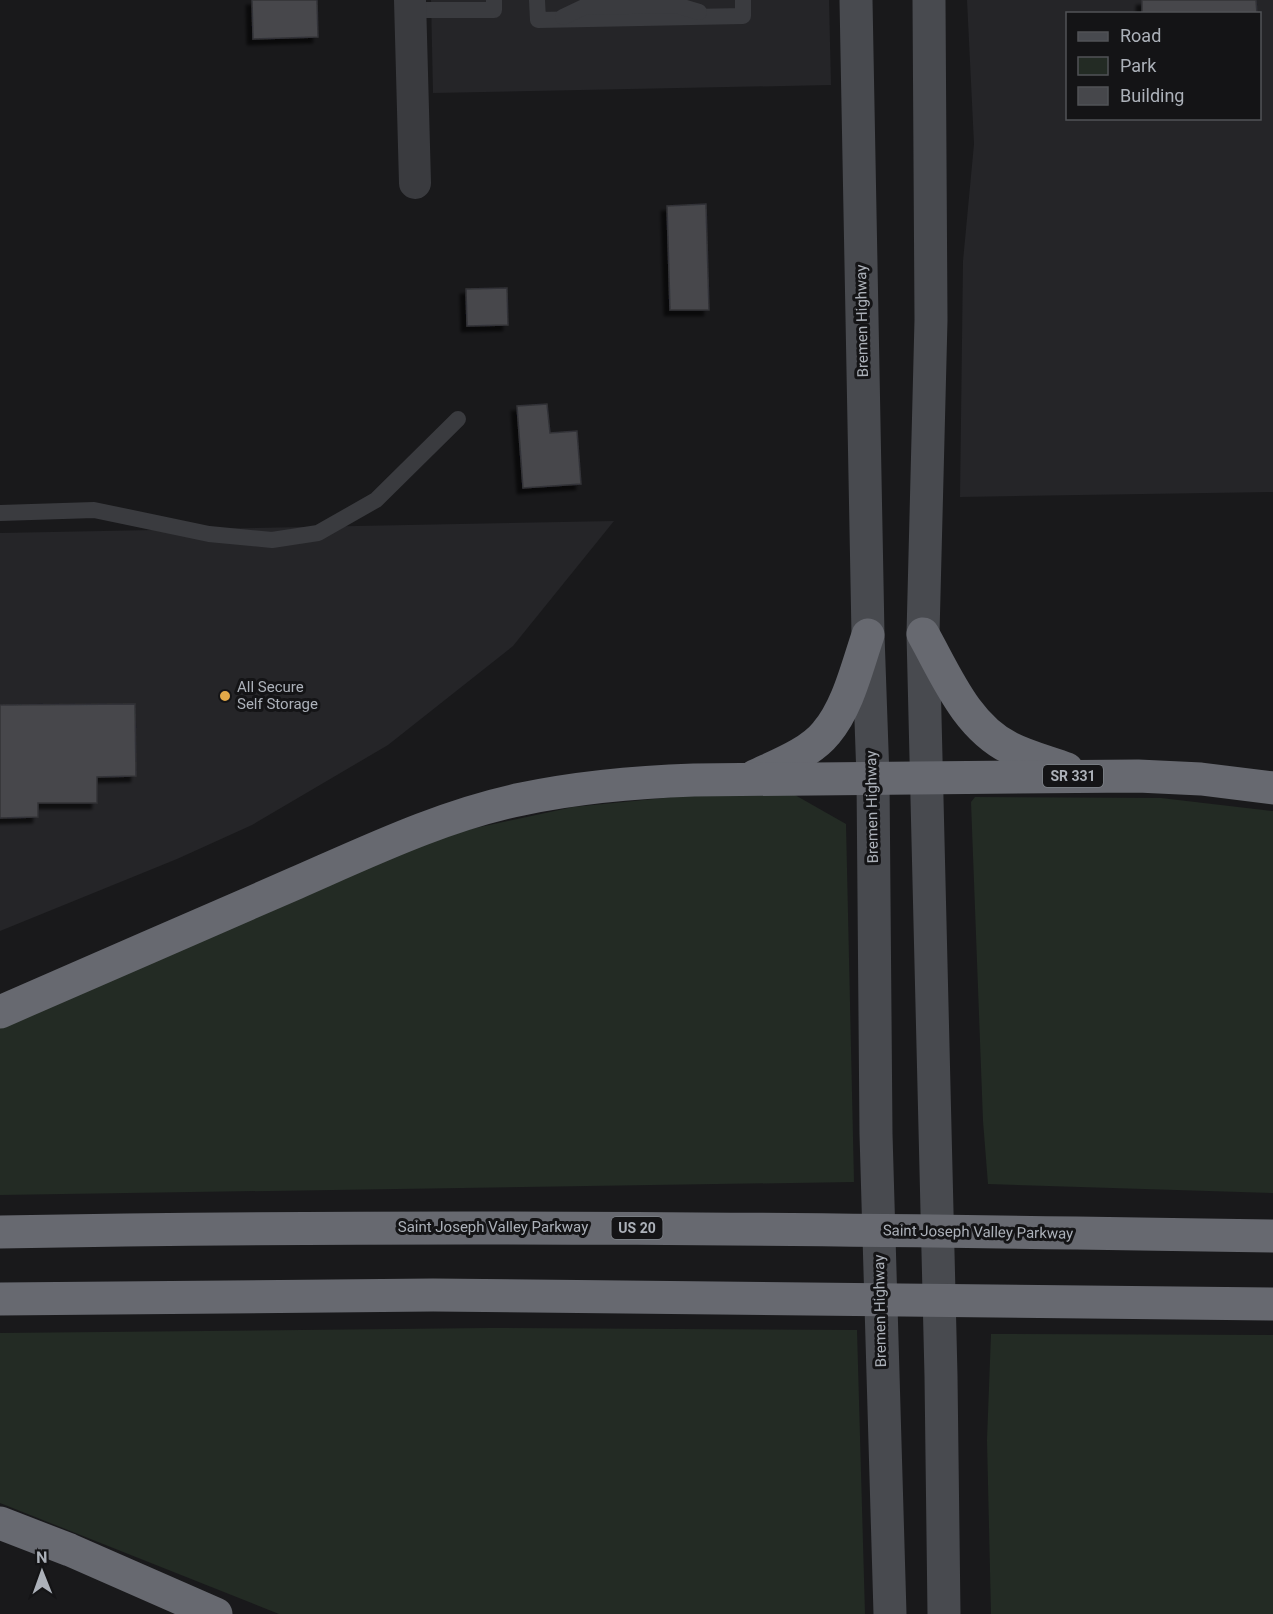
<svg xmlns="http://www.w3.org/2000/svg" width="1273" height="1614" font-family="Roboto,sans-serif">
<defs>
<filter id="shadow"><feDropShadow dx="-5.5" dy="5.5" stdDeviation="1.5" flood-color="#0009"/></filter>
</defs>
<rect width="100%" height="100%" fill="#19191b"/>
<!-- built -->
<g fill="#252528" fill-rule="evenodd">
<path d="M431 0H829L831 85 433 93Z"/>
<path d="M967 0H1273V492L960 497 963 261 974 144ZM1068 14H1260V118H1068Z"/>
<path d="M614 521 513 646 388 745 252 825 177 859 0 931V533Z"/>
</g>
<!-- green -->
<g fill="#232b24">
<path d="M795 795 846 824 854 1182 0 1195V1026L352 873 457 832 573 807 684 796Z"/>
<path d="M975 797 1161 798 1273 811V1193L988 1184 983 1121 971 802Z"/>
<path d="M488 1328 857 1330 865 1614H279L0 1503V1333Z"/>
<path d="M991 1334 1273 1335V1614H991L987 1440Z"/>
</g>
<!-- building -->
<g fill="#46474b" stroke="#333337" stroke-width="1.5" filter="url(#shadow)">
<path d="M252 0H317L318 37 253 39Z"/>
<path d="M1142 0H1256L1257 14H1142Z"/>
<path d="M706 204 709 310H670L667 206Z"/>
<path d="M507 288 508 325 467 326 466 289Z"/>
<path d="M547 404 550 433 577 431 581 484 523 488 517 406Z"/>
<path d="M135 704 136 776 97 777V803H38V817L0 818V705Z"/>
</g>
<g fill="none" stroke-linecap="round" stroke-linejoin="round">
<!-- lane -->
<g stroke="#3a3b3f" stroke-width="16">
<path d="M537 0 538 20 743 16V0"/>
<path d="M411 10H494V0"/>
<path d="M563 17 584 7 676 5 699 12"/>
<path d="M0 513 94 510 209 534 272 540 318 533 376 500 458 419"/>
</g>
<!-- street -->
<path stroke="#3a3b3f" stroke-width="32" d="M410 0 415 183"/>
<!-- secondary -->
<g stroke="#484a4f" stroke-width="33">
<path d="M856 0 868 635 873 778 876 1134 890 1614"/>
<path d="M929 0 931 320 923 634 941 1376 944 1614"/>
</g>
<!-- highway -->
<g stroke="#676970" stroke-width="33">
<path d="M923 634C946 675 966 726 1010 748 1028 757 1048 762 1067 769"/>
<path d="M755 776C778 765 810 753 826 733 848 707 857 667 868 635"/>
<path d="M0 1012C99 969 197 926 296 883 369 851 444 815 522 799 579 787 636 782 694 780L1138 776 1201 779 1273 788"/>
<path d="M0 1232C424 1224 849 1229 1273 1236"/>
<path d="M0 1299 433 1295 1273 1304"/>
<path d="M0 1523 70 1550 216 1614"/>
</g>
</g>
<!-- markers -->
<circle fill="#e3a948" stroke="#141416" stroke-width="2" cx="225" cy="696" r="6"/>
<g text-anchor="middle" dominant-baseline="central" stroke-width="6" stroke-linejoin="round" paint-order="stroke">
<!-- shield labels -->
<g fill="#141416" stroke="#7e8288" stroke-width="1.5">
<rect x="1043" y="765" width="60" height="22" rx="4.5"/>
<rect x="611.5" y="1217" width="51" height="22" rx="4.5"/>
</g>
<g font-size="14" font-weight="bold" fill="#acb1b9">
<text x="1073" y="776">SR 331</text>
<text x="637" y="1228">US 20</text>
</g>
<!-- street labels -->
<g font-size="15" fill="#acb1b9" stroke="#141416">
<text transform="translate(862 321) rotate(-91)">Bremen Highway</text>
<text transform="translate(872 807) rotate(-91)">Bremen Highway</text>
<text x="493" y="1227">Saint Joseph Valley Parkway</text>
<text transform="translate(978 1232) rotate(1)">Saint Joseph Valley Parkway</text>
<text transform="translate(880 1311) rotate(-91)">Bremen Highway</text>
</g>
<!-- poi labels -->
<g font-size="15" fill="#acb1b9" stroke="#141416" text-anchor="start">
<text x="237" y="687">All Secure<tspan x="237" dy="17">Self Storage</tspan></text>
</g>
</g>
<!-- legend -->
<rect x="1066" y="12" width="195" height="108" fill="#141416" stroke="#515357" stroke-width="1.5"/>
<rect x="1078" y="32" width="30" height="9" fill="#484a4f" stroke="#515357" stroke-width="1.5"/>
<text x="1120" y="42" font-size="18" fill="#acb1b9">Road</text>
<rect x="1078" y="57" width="30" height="18" fill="#232b24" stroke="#515357" stroke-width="1.5"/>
<text x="1120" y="72" font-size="18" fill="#acb1b9">Park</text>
<rect x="1078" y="87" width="30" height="18" fill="#46474b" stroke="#515357" stroke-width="1.5"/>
<text x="1120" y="102" font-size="18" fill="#acb1b9">Building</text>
<!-- north arrow -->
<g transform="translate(42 1572) rotate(359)" stroke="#141416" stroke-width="4.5" paint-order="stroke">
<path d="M0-4.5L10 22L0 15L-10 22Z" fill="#acb1b9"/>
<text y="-9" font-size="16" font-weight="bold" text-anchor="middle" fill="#acb1b9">N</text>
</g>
</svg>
